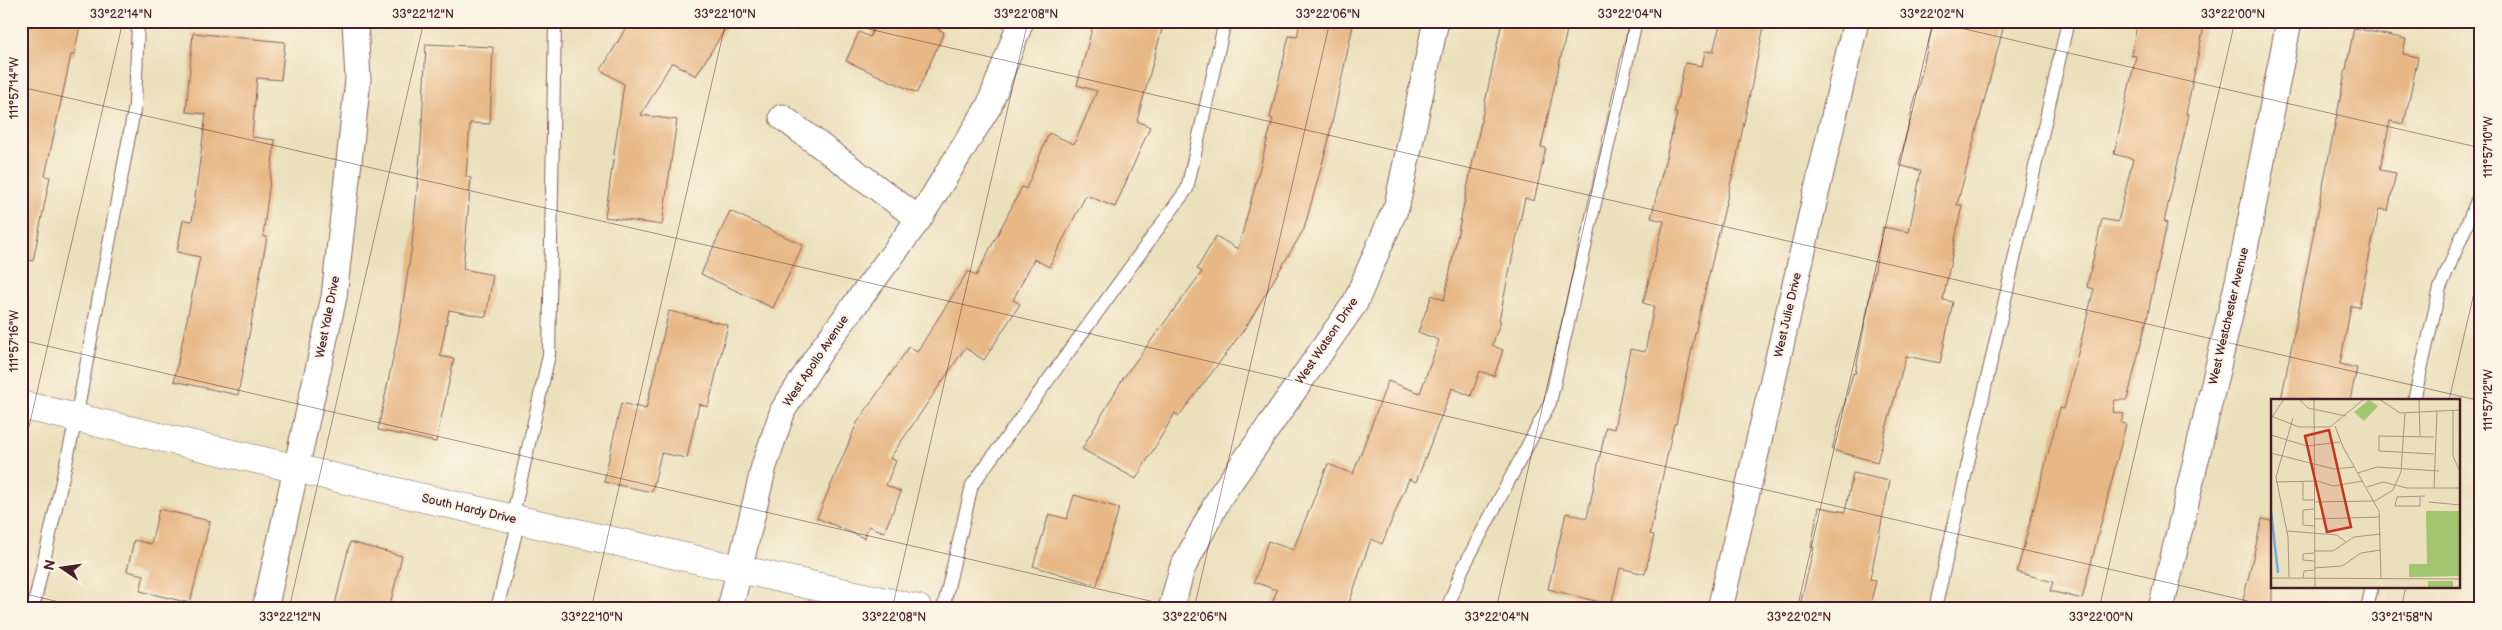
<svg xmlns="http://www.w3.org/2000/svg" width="2502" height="630" font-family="'Balsamiq Sans',sans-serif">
<rect width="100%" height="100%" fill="#fcf5e5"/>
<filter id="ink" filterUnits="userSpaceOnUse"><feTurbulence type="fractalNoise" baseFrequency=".02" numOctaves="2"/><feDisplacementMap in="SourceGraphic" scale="10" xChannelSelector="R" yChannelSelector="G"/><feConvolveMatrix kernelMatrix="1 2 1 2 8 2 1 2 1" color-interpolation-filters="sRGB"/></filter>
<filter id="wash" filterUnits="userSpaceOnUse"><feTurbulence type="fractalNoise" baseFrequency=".0096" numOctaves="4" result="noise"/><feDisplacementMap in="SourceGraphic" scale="20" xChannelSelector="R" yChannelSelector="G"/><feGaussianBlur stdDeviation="1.12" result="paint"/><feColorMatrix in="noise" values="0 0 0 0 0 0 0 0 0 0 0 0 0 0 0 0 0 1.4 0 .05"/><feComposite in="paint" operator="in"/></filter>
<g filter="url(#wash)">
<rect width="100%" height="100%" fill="#ebe0bc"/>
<g id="blocks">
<!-- building -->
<g fill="#e7b785">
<path d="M21 21H81L74 55H71L45 176 50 177 33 261 21 259Z"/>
<path d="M630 21H730L696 76 672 62 641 115 677 120 662 225 605 217 624 84 601 70Z"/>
<path d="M876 21H919L944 32 917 93 846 61 859 32 870 37Z"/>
<path d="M1094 21H1133L1162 29 1137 121 1150 127 1115 207 1086 195 1049 267 1034 259 1013 300 1020 304 984 360 965 348 890 458 896 461 886 485 901 492 884 532 869 526 864 538 817 518 857 423 909 347 917 352 968 271 976 276 1022 187 1026 189 1049 133 1074 144 1097 91 1077 85Z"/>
<path d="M1300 21H1354L1327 146 1304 229 1246 327 1179 416 1175 413 1136 479 1082 449 1124 377 1202 272 1197 269 1216 236 1238 249 1273 119 1270 118 1289 36 1297 37Z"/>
<path d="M1502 21H1569L1541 147 1546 148 1534 201 1525 198 1499 320 1501 321 1492 345 1503 350 1494 376 1480 371 1471 396 1452 388 1416 482 1409 479 1382 544 1371 539 1347 609H1270L1277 590 1254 582 1268 541 1293 550 1328 464 1353 474 1388 381 1420 393 1439 340 1418 332 1432 295 1444 300Z"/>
<path d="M1721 21H1765L1737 156 1695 334 1676 424H1674L1650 534 1654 535 1645 574 1620 568 1611 605 1548 589 1566 513 1587 518 1606 427 1614 429 1630 349 1645 352 1654 306 1643 303 1664 221 1651 218 1677 113H1674L1685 63 1702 66 1705 51 1713 52Z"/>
<path d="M1934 21H2005L1957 205H1962L1943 300 1953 302 1940 363 1906 356 1877 462 1832 450 1853 373 1855 374 1883 227 1909 232 1921 171 1899 165Z"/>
<path d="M2138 21H2205L2186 114H2189L2164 222 2167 223 2146 323 2127 400H2115L2113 412 2124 414 2121 423 2126 424 2082 599 2050 591 2053 582 2017 572 2060 408 2064 409 2094 289 2087 287 2102 219 2118 222 2133 159 2114 154 2136 56 2131 55Z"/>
<path d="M2354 28 2406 39 2403 54 2418 57 2404 124 2390 121 2380 170 2396 173 2388 211 2379 209 2359 307 2351 306 2340 364 2357 368 2350 400H2281Z"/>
<path d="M193 33 285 42 281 80 257 78 252 137 275 140 263 236 267 237 238 395 174 381 200 257 177 252 183 220 192 221 206 114 186 112Z"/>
<path d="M426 44 493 47 490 124 470 123 466 177 471 178 463 269 493 275 486 317 449 310 440 356 454 359 436 442 378 430 399 329 412 245 421 144Z"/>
<path d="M730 211 803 245 773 308 701 274Z"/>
<path d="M669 311 728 325 708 407 699 404 687 458 661 453 652 492 604 482 621 403 646 409Z"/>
<path d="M1853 473 1890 481 1870 579 1876 581 1869 609H1799L1814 547H1811L1819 507 1845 512Z"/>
<path d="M1074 495 1119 508 1097 585 1033 566 1049 514 1067 519Z"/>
<path d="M159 509 210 521 190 603 140 591 144 575 127 571 134 540 151 544Z"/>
<path d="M2262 519 2272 521V609H2241Z"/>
<path d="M350 542 402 556 389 609H334Z"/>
</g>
</g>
</g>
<g filter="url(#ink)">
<use href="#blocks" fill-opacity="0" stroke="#82635e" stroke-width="1"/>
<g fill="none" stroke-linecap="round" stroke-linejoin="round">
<!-- service casing -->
<g stroke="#82635e" stroke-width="14">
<g id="service">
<path d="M2414 400 2440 288 2481 191"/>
<path d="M512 519 549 355 555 21"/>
<path d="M33 609 76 419 135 105 138 21"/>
<path d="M497 609 519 520"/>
<path d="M943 609 972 485 1187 189 1225 21"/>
<path d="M1447 609 1462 570 1550 403 1636 21"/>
<path d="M1935 609 2068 21"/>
<path d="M2367 609 2372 586"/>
</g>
</g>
<!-- minor casing -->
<g stroke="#82635e" stroke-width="27">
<g id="minor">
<path d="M782 117 919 219"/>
<path d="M265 609 334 297 358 80 355 21"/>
<path d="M730 609 764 466 783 410 822 349 919 219 989 106 1021 21"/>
<path d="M1171 609 1182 569 1221 495 1355 303 1397 205 1436 21"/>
<path d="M1720 609 1856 21"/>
<path d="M2161 609 2242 264 2289 21"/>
</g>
</g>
<!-- tertiary casing -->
<g stroke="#82635e" stroke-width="29">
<path id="tertiary" d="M21 405 519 520 918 609"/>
</g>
<!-- service -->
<use href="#service" stroke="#fff" stroke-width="12"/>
<!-- minor -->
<use href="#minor" stroke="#fff" stroke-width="25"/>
<!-- tertiary -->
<use href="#tertiary" stroke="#fff" stroke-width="28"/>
</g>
</g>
<!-- ticks -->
<path fill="none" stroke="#4a1f2b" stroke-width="1" stroke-opacity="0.45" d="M834 21 2481 401M1930 21 2481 148M21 87 2282 609M21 340 1185 609M2449 400 2481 263M21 461 123 21M21 593 89 609M289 609 424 21M591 609 726 21M892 609 1028 21M1194 609 1330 21M1496 609 1631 21M1797 609 1933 21M2099 609 2235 21M2401 609 2406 586"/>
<g text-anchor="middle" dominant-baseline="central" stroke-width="4" stroke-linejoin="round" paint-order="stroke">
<!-- street labels -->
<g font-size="12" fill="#4a1f2b" stroke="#fcf5e5">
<text transform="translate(1788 315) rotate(-77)">West Julie Drive</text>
<text transform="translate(2229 316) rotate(-77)">West Westchester Avenue</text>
<text transform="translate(328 317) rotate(-79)">West Yale Drive</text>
<text transform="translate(1327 341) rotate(-56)">West Watson Drive</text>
<text transform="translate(816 361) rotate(-56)">West Apollo Avenue</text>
<text transform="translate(469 509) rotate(13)">South Hardy Drive</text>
</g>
</g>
<!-- overview -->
<g transform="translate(2271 399)">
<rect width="189" height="189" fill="#ebe0bc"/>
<path d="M98 1 107 7 93 22 83 13ZM155 112H189V177L138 178V165H156ZM157 182H182V188H157Z" fill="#a2c66f"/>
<path fill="none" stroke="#72abe2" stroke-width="2.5" d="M0 112 7 174"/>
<path fill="none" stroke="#ab9382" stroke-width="1" d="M28 0 37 9 75 17M43 0 44 188M108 0 129 14 189 11M148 0 149 38M182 11V57L189 73M0 17 28 28H59L93 0M1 18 13 0M64 27 72 48 108 112 110 180M0 36 36 47 69 43M0 54 63 70 83 68M163 55 108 52V37L163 38M87 74 106 68 168 72M32 82V101H43M5 83 47 82 62 87 92 82M96 88 112 83 136 89H189M163 89 166 11M149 98V107H124L126 98 154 97M43 103 104 102 122 91 130 73 134 14M158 103 189 106M43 110 32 111V126L43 127M43 120 109 118M16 132 66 136 75 143M43 152H62L83 138 110 135M43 154 32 155V161L43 162M43 169 71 167 90 154 110 151M18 178 17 138 5 78 22 19M0 179 189 180M32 179 33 172 43 171"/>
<path fill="#c8321e" fill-opacity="0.15" stroke="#c8321e" stroke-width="2.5" d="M58 31 80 128 56 133 34 37Z"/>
<rect width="189" height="189" fill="none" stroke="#4a1f2b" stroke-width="2.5"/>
</g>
<!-- margin -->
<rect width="2502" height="630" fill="none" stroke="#fcf5e5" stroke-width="55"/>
<!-- north arrow -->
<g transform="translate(62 568) rotate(283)" stroke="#fcf5e5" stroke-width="4" paint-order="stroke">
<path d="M0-4L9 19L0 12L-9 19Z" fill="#4a1f2b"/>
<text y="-8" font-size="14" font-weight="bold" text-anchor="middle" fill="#4a1f2b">N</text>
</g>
<rect x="28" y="28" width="2446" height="574" fill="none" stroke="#4a1f2b" stroke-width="2"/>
<g font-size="12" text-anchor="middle" fill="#4a1f2b">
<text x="121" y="18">33°22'14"N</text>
<text x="423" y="18">33°22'12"N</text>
<text x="725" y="18">33°22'10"N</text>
<text x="1026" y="18">33°22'08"N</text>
<text x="1328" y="18">33°22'06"N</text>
<text x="1630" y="18">33°22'04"N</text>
<text x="1932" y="18">33°22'02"N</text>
<text x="2233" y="18">33°22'00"N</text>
<text transform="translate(14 88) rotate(-90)" y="4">111°57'14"W</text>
<text transform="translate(2488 147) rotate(-90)" y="4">111°57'10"W</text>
<text transform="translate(14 341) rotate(-90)" y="4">111°57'16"W</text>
<text transform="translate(2488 400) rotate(-90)" y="4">111°57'12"W</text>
<text x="290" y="621">33°22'12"N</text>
<text x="592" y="621">33°22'10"N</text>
<text x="894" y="621">33°22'08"N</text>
<text x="1195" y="621">33°22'06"N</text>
<text x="1497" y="621">33°22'04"N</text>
<text x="1799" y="621">33°22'02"N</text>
<text x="2101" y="621">33°22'00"N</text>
<text x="2402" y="621">33°21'58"N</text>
</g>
</svg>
